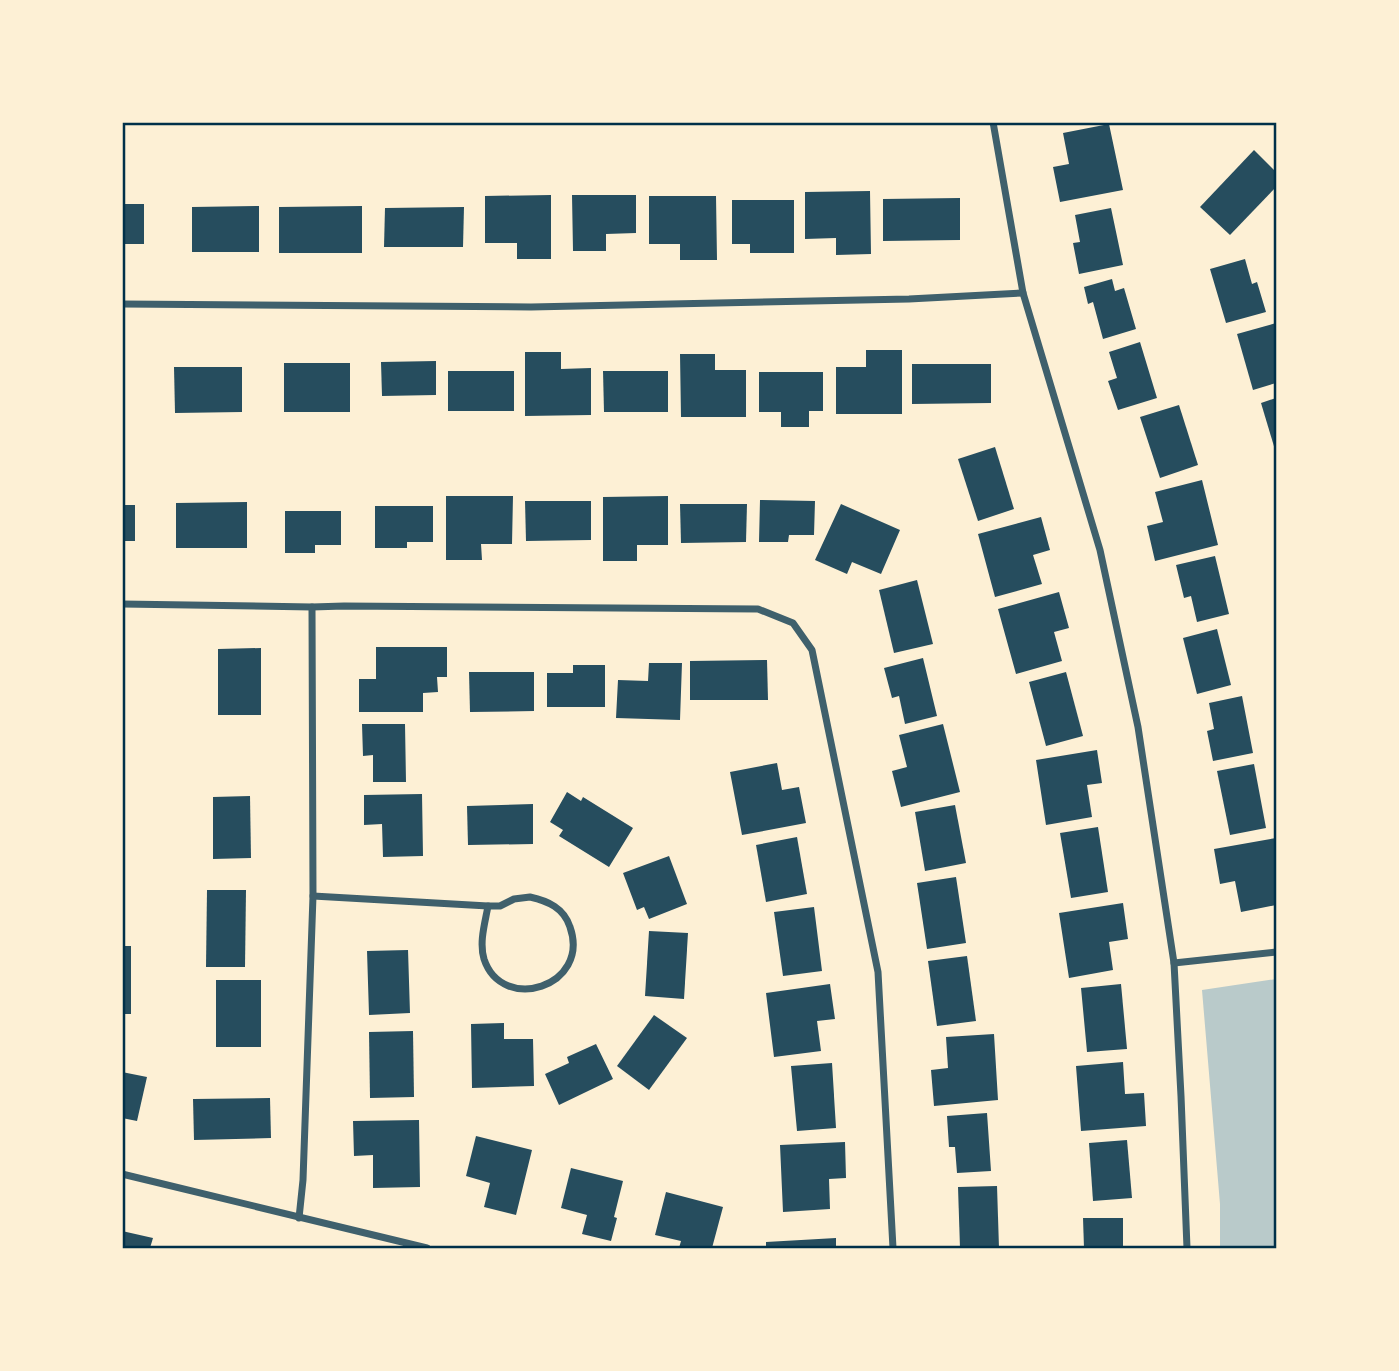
<svg xmlns="http://www.w3.org/2000/svg" width="1399" height="1371" font-family="Signika,sans-serif">
<rect width="100%" height="100%" fill="#fdf0d5"/>
<!-- green -->
<path fill="#b9caca" d="M1276 979V1248H1220V1204L1202 990Z"/>
<!-- building -->
<g fill="#264d5e">
<rect x="428" y="122" width="27" height="3"/>
<rect x="667" y="122" width="31" height="3"/>
<path d="M1109 124 1123 190 1060 202 1053 167 1069 164 1063 133Z"/>
<path d="M1254 150 1276 172V187L1230 235 1200 207Z"/>
<path d="M870 191 871 254 836 255V238L805 239V192Z"/>
<path d="M551 195V259H517V243H485V196Z"/>
<path d="M572 195H636V233L606 234V251H573Z"/>
<path d="M649 196H716L717 260H680V244H649Z"/>
<path d="M960 198V240L883 241V199Z"/>
<path d="M732 200H794V253H750V244H732Z"/>
<rect x="122" y="204" width="22" height="40"/>
<path d="M259 206V252H192V207Z"/>
<path d="M362 206V253H279V207Z"/>
<path d="M464 207 463 247H384L385 208Z"/>
<path d="M1111 208 1123 265 1079 274 1073 243 1080 242 1075 215Z"/>
<path d="M1245 259 1252 284 1257 282 1266 312 1226 323 1210 269Z"/>
<path d="M1112 279 1115 291 1124 288 1136 329 1103 339 1093 302 1088 304 1084 287Z"/>
<path d="M1276 323V383L1253 390 1237 334Z"/>
<path d="M1140 342 1157 398 1118 410 1108 381 1117 378 1109 352Z"/>
<path d="M866 350H902V414H836V367H866Z"/>
<path d="M525 352H561V369L591 368V415L525 416Z"/>
<path d="M680 354H715V370H746V417H681Z"/>
<path d="M436 361V395L382 396 381 362Z"/>
<rect x="284" y="363" width="66" height="49"/>
<path d="M912 364H991V403L912 404Z"/>
<path d="M174 367H242V412L175 413Z"/>
<rect x="448" y="371" width="66" height="40"/>
<path d="M603 371H668V412H604Z"/>
<path d="M759 372H823V411H809V427H781V412H759Z"/>
<path d="M1276 398V453L1261 403Z"/>
<path d="M1179 405 1198 465 1160 478 1140 417Z"/>
<path d="M995 447 1014 509 978 521 958 459Z"/>
<path d="M1202 480 1218 545 1155 561 1147 526 1163 522 1155 492Z"/>
<path d="M446 496H513L512 544H481L482 560H446Z"/>
<path d="M668 496V545H637V561H603V497Z"/>
<path d="M760 500 815 501 814 535H789L788 542H759Z"/>
<path d="M525 501H591V540L526 541Z"/>
<path d="M247 502V548H176V503Z"/>
<path d="M680 504H747L746 542 681 543Z"/>
<path d="M841 504 900 530 881 574 852 562 847 574 815 560Z"/>
<rect x="122" y="505" width="13" height="36"/>
<path d="M375 506H433V542H407V548H375Z"/>
<path d="M285 511H341V545H315V553H285Z"/>
<path d="M1041 517 1050 550 1033 555 1042 584 995 597 978 534Z"/>
<path d="M1215 556 1229 614 1197 622 1191 596 1184 598 1176 565Z"/>
<path d="M917 580 933 644 894 653 879 590Z"/>
<path d="M1059 592 1069 628 1054 632 1062 661 1016 674 998 609Z"/>
<path d="M1217 629 1231 685 1197 694 1183 638Z"/>
<path d="M376 647H447V677H437L438 692 423 693V712H359V679H376Z"/>
<path d="M261 648V715H218V649Z"/>
<path d="M923 658 937 716 905 724 899 696 892 698 884 668Z"/>
<path d="M767 660 768 700H690V661Z"/>
<path d="M649 663H682L680 720 616 718 618 680 648 681Z"/>
<path d="M573 665H605V707H547V673H573Z"/>
<path d="M469 672H534V711L470 712Z"/>
<path d="M1066 672 1083 736 1046 746 1029 682Z"/>
<path d="M1242 696 1253 753 1213 761 1207 731 1214 729 1209 703Z"/>
<path d="M362 724H405L406 782H373V755L363 756Z"/>
<path d="M943 724 960 792 901 807 892 771 907 767 899 735Z"/>
<path d="M1097 750 1102 783 1087 785 1092 817 1046 825 1036 760Z"/>
<path d="M777 763 782 790 799 787 806 823 742 835 730 772Z"/>
<path d="M1254 764 1266 828 1230 835 1217 771Z"/>
<path d="M567 792 581 801 583 797 633 828 609 867 559 836 563 830 550 822Z"/>
<path d="M422 794 423 856 383 857 382 824 364 825V795Z"/>
<path d="M250 796 251 858 213 859V797Z"/>
<path d="M533 804V844L468 845 467 806Z"/>
<path d="M955 805 966 863 925 871 915 812Z"/>
<path d="M1098 827 1108 892 1071 898 1060 833Z"/>
<path d="M797 837 807 894 766 902 756 845Z"/>
<path d="M1276 838V905L1241 912 1235 881 1220 884 1214 849Z"/>
<path d="M669 856 687 904 649 919 644 907 637 910 623 873Z"/>
<path d="M956 877 966 943 927 949 917 883Z"/>
<path d="M207 890H246L245 967H206Z"/>
<path d="M1123 903 1128 939 1109 942 1113 970 1069 978 1059 913Z"/>
<path d="M814 907 822 971 783 976 774 912Z"/>
<path d="M649 931 688 933 684 999 645 996Z"/>
<rect x="122" y="946" width="9" height="68"/>
<path d="M408 950 410 1013 369 1015 367 951Z"/>
<path d="M967 956 976 1021 937 1026 928 961Z"/>
<rect x="216" y="980" width="45" height="67"/>
<path d="M830 984 835 1019 817 1021 821 1051 774 1057 766 993Z"/>
<path d="M1121 984 1127 1049 1087 1052 1081 988Z"/>
<path d="M654 1015 687 1038 649 1090 617 1066Z"/>
<path d="M504 1023V1039H533L534 1086 472 1088 471 1024Z"/>
<path d="M413 1031 414 1097 370 1098 369 1032Z"/>
<path d="M994 1034 998 1100 934 1106 931 1070 948 1068 946 1037Z"/>
<path d="M596 1044 613 1079 559 1105 545 1074 569 1063 567 1057Z"/>
<path d="M1123 1062 1125 1094 1144 1093 1146 1126 1081 1131 1076 1066Z"/>
<path d="M832 1063 836 1128 797 1131 791 1066Z"/>
<path d="M122 1072 147 1077 137 1121 122 1118Z"/>
<path d="M270 1098 271 1138 194 1140 193 1099Z"/>
<path d="M987 1113 991 1171 957 1173 955 1147H949L947 1116Z"/>
<path d="M419 1120 420 1187 373 1188V1155L354 1156 353 1121Z"/>
<path d="M476 1136 532 1150 516 1215 484 1207 490 1183 466 1176Z"/>
<path d="M1127 1140 1132 1198 1093 1201 1089 1143Z"/>
<path d="M845 1142 846 1178 829 1179 830 1209 783 1212 780 1145Z"/>
<path d="M571 1168 623 1181 614 1217 617 1218 611 1241 582 1234 587 1215 561 1208Z"/>
<path d="M997 1186 999 1248H960L958 1187Z"/>
<path d="M666 1192 723 1207 712 1248H679L681 1241 655 1235Z"/>
<path d="M1083 1218H1123V1248H1084Z"/>
<path d="M122 1231 153 1238 150 1248H122Z"/>
<path d="M836 1238V1248H766V1242Z"/>
</g>
<g fill="none" stroke-linecap="round" stroke-linejoin="round">
<!-- minor -->
<g stroke="#3f606c" stroke-width="7">
<path d="M993 122 1023 293 1100 550 1138 727 1174 963 1181 1096 1187 1248"/>
<path d="M122 304 531 307 909 299 1023 293"/>
<path d="M122 604 312 607 344 606 758 609 793 623 812 650 878 972 893 1248"/>
<path d="M313 896 488 906"/>
<path d="M530 897C548 901 564 908 570 927 591 987 502 1014 484 959 479 942 485 923 488 906H500L514 899Z"/>
<path d="M1174 963 1276 952"/>
<path d="M122 1174 427 1248"/>
<path d="M299 1218 303 1180 313 896 312 607"/>
</g>
</g>
<!-- border -->
<rect width="1399" height="1371" fill="none" stroke="#fdf0d5" stroke-width="248"/>
<rect x="124" y="124" width="1151" height="1123" fill="none" stroke="#003049" stroke-width="2.5"/>
</svg>
